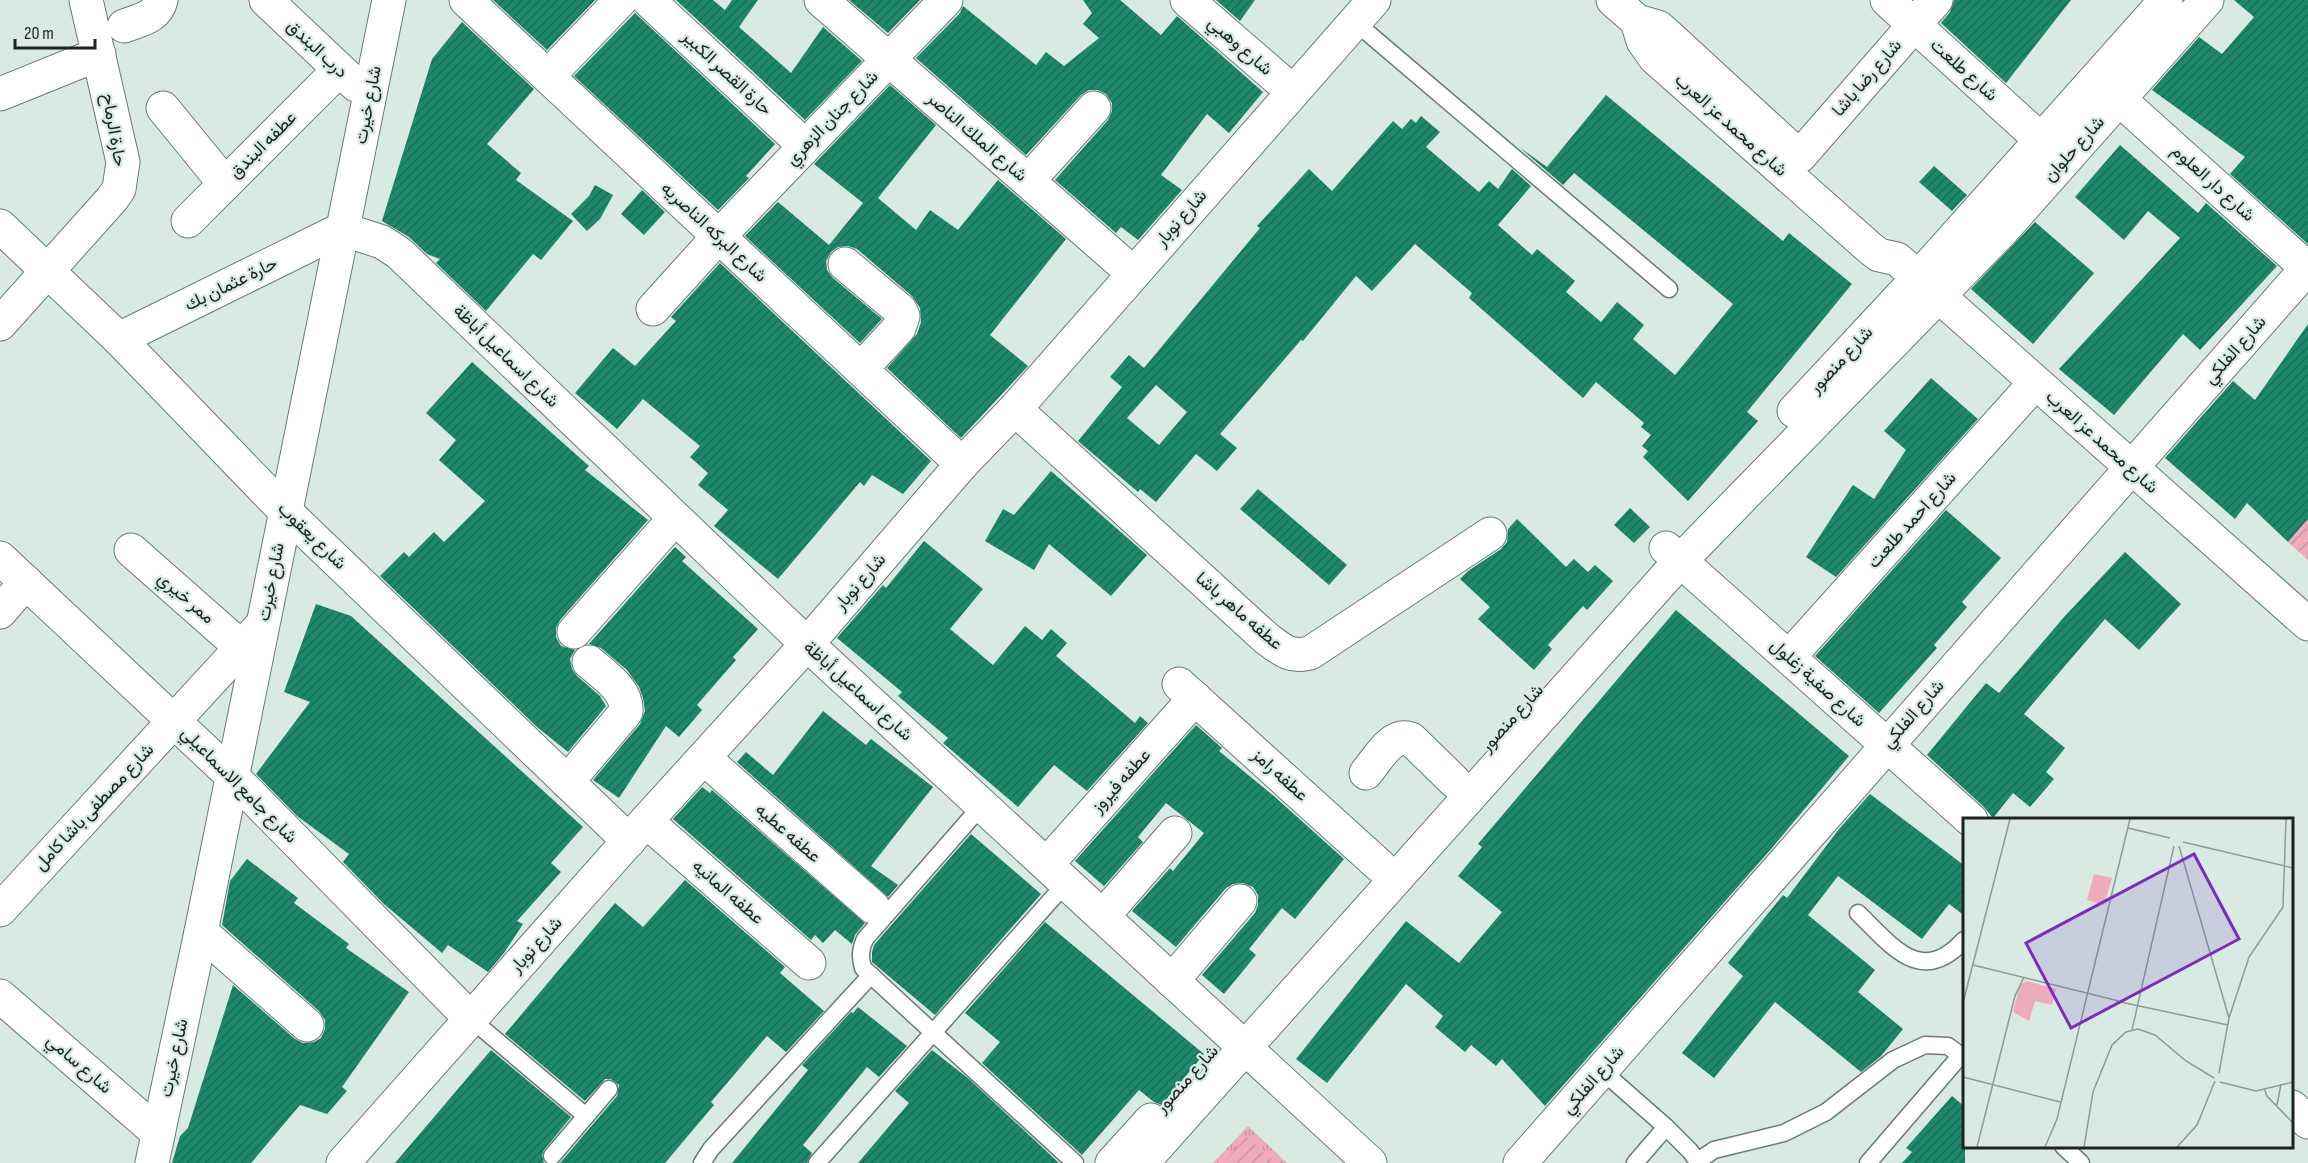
<svg xmlns="http://www.w3.org/2000/svg" width="2308" height="1163" font-family="'Sofia Sans Condensed',Vazirmatn,sans-serif">
<defs>
<pattern id="grass-tufts" width="24" height="20" patternUnits="userSpaceOnUse" patternTransform="scale(1.5)"><rect width="24" height="20" fill="#edabbc"/><path d="M3 7l-1-3M5 7V3M7 7l1-3M15 17l-1-3M17 17v-4M19 17l1-3" fill="none" stroke="#cb93a1"/></pattern>
<pattern id="garden-furrows" width="10" height="10" patternUnits="userSpaceOnUse" patternTransform="scale(1.5)"><rect width="10" height="10" fill="#edabbc"/><path d="M-1 1l2-2M0 10L10 0M9 11l2-2" fill="none" stroke="#cb93a1"/></pattern>
<pattern id="building-hatch" width="6" height="6" patternUnits="userSpaceOnUse" patternTransform="scale(1.5)"><rect width="6" height="6" fill="#1e896a"/><path d="M-1 1l2-2M0 6l6-6M5 7l2-2" fill="none" stroke="#1a7057"/></pattern>
</defs>
<rect width="100%" height="100%" fill="#d8eae2"/>
<!-- grass -->
<path fill="url(#grass-tufts)" d="M1248 1126 1287 1163H1213Z"/>
<!-- garden -->
<g fill="url(#garden-furrows)">
<path d="M2308 519V560L2288 542Z"/>
<path d="M1247 1137 1275 1163H1223Z"/>
</g>
<!-- building -->
<g fill="url(#building-hatch)" fill-rule="evenodd">
<path d="M493 0H595L547 50Z"/>
<path d="M676 0H713L725 10 732 0H758L739 27 791 73 823 27 862 61 805 120Z"/>
<path d="M849 0H920L888 33Z"/>
<path d="M1083 0H1120L1161 35 1177 16 1263 92 1229 133 1207 114 1161 175 1182 190 1138 240 1121 227 1116 233 1055 180 1108 120 1112 111V103L1106 94 1098 90H1089L1081 95 1026 155 916 58 960 13 963 6 1036 65 1046 52 1064 66 1099 38 1083 24 1092 13Z"/>
<path d="M1216 0H1255L1240 21Z"/>
<path d="M1954 0H2071L2006 83 1941 23 1950 12Z"/>
<path d="M2234 0H2308V244L2230 174 2245 157 2152 90 2199 37 2222 54 2254 17Z"/>
<path d="M635 13 775 144 746 176 749 178 718 210 574 76Z"/>
<path d="M462 22 534 89 487 144 521 173 516 180 573 221 541 260 533 254 486 311 436 263 440 259 427 254 409 237 382 221 432 59Z"/>
<path d="M890 85 936 125 878 198 916 230 930 210 958 230 998 180 1066 239 990 335 1028 366 961 438 887 368 917 334 921 322 920 308 912 296 857 249 848 246 838 247 831 252 826 261 827 270 833 278 882 319 860 343 745 236 778 202 829 245 863 203 814 164Z"/>
<path d="M1606 95 1783 241 1789 233 1852 284 1747 412 1758 421 1688 501 1643 457 1648 451 1642 446 1651 435 1641 427 1644 423 1596 382 1583 398 1469 298 1472 293 1415 244 1372 291 1356 276 1303 341 1301 340 1220 434 1237 448 1217 471 1196 454 1156 502 1140 489 1138 492 1078 441 1122 387 1110 377 1129 355 1144 368 1260 228 1257 226 1309 169 1332 191 1393 121 1402 129 1411 119 1416 123 1421 116 1440 132 1426 147 1479 192 1489 181 1498 189 1512 169 1531 186 1498 225 1532 255 1537 249 1575 281 1566 292 1601 322 1617 302 1644 325 1633 339 1675 375 1733 304 1574 173 1563 185 1519 147 1547 167ZM1156 385 1187 412 1159 445 1127 418Z"/>
<path d="M2120 145 2198 213 2206 203 2277 266 2200 350 2183 334 2114 415 2059 369 2180 238 2148 211 2124 240 2075 197Z"/>
<path d="M1934 166 1967 195 1952 211 1919 182Z"/>
<path d="M595 185 613 195 600 219 587 231 571 214 589 196Z"/>
<path d="M642 190 665 212 644 235 621 214Z"/>
<path d="M2035 222 2094 273 2033 344 1971 289Z"/>
<path d="M720 263 931 461 903 494 872 475 864 486 860 482 778 579 714 526 728 510 698 485 708 473 690 457 700 446 643 399 617 429 575 393 613 348 635 366 676 321 671 317Z"/>
<path d="M2308 324V519L2288 542 2247 503 2235 519 2165 458 2233 381 2255 400Z"/>
<path d="M472 362 589 466 585 470 648 520 560 620 556 628V637L561 646 575 650 570 659 572 669 577 676 600 696 606 706 568 752 537 727 380 576 404 552 409 557 434 532 444 542 485 501 439 460 456 440 426 413Z"/>
<path d="M1931 378 1978 419 1836 577 1806 557 1853 485 1874 499 1906 450 1884 431Z"/>
<path d="M1051 471 1147 555 1111 596 1049 544 1034 570 985 541 1003 509 1014 515Z"/>
<path d="M1258 489 1347 565 1329 585 1240 509Z"/>
<path d="M1630 508 1650 527 1634 543 1614 525Z"/>
<path d="M1946 510 2001 558 1962 602 1967 607 1934 645 1937 648 1879 713 1815 656Z"/>
<path d="M1517 519 1566 567 1574 559 1588 572 1595 565 1613 581 1587 610 1583 606 1548 645 1552 649 1534 670 1478 619 1490 607 1460 579 1468 571 1501 549 1507 542 1508 529Z"/>
<path d="M924 541 983 589 950 629 993 665 1025 626 1042 640 1051 629 1067 643 1056 656 1135 723 1140 716 1148 723 1087 791 1054 765 1018 807 943 743 948 738 898 696 902 692 837 638 883 585 886 588Z"/>
<path d="M675 547 686 557 682 561 758 629 733 657 736 660 697 705 702 710 679 737 666 726 619 798 593 780 640 724 645 711 643 698 639 687 627 670 601 648 589 644Z"/>
<path d="M2125 552 2181 604 2139 650 2105 619 2024 714 2065 748 2046 772 2054 779 2030 807 2013 793 1993 818 1983 806 1927 755 1986 683 1999 693 2065 616Z"/>
<path d="M316 604 351 616 583 827 551 863 561 872 517 921 523 924 504 953 488 972 448 945 442 953 384 904 343 862 349 854 297 816 256 774 310 702 284 692Z"/>
<path d="M1676 610 1849 756 1771 849 1545 1106 1502 1059 1496 1066 1471 1045 1465 1052 1435 1027 1443 1016 1406 984 1327 1083 1296 1059 1406 921 1459 963 1502 912 1458 876 1482 847 1478 844Z"/>
<path d="M823 711 866 745 871 739 933 787 871 866 898 885 888 897 737 762 746 752 773 775Z"/>
<path d="M1196 725 1222 748 1219 751 1275 797 1344 859 1295 919 1282 908 1249 949 1256 955 1224 994 1202 975 1255 913 1258 905V895L1253 887 1243 883 1233 884 1226 888 1176 947 1132 911 1170 868 1173 871 1204 833 1166 803 1138 837 1143 842 1104 886 1075 861Z"/>
<path d="M702 787 710 793 712 790 865 923 855 935 852 944 835 930 823 943 815 935 811 940 673 819Z"/>
<path d="M1870 794 1965 866V916L1949 904 1922 939 1838 876 1808 915 1875 970 1858 992 1903 1029 1881 1056 1861 1072 1775 1002 1714 1078 1682 1053 1743 976 1728 963 1783 895 1787 898 1839 829Z"/>
<path d="M971 834 1041 894 935 1015 872 962V952L874 945Z"/>
<path d="M247 859 298 898 294 903 349 944 346 948 409 992 342 1087 347 1091 327 1114 300 1105 251 1163H172L180 1136 188 1128 233 985 295 1039 303 1043 314 1042 321 1038 325 1029V1020L319 1011 222 925 230 881Z"/>
<path d="M685 880 785 967 780 973 824 1011 786 1052 767 1036 711 1102 714 1105 665 1163H560L617 1096 619 1085 611 1079H605L585 1101 505 1034 615 903 643 927Z"/>
<path d="M1045 922 1204 1054 1162 1105 1154 1102 1139 1090 1082 1155 982 1063 1000 1042 965 1013Z"/>
<path d="M858 1007 907 1046 879 1077 867 1067 803 1145 812 1153 807 1163H732L808 1070 802 1065 851 1012 853 1013Z"/>
<path d="M491 1050 571 1117 544 1150 542 1155 544 1163H395Z"/>
<path d="M932 1050 969 1079 1059 1163H858L909 1103 895 1091Z"/>
<path d="M1952 1096 1965 1107V1163H1902L1912 1152 1906 1148Z"/>
</g>
<g fill="none" stroke-linecap="round" stroke-linejoin="round">
<!-- service casing -->
<g stroke="#6b7b74" stroke-width="19">
<g id="service">
<path d="M1355 22 1669 289"/>
<path d="M983 804 865 939C860 950 860 957 863 968L1075 1163"/>
<path d="M1858 913C1892 946 1921 987 1964 940"/>
<path d="M471 1019 586 1116"/>
<path d="M1601 1070 1666 1127 1690 1151 1699 1163"/>
<path d="M2063 1146 2081 1163"/>
<path d="M552 1156 609 1089"/>
<path d="M1698 1161 1714 1150 1784 1133 1826 1112 1893 1060 1925 1045 1948 1046 1964 1058"/>
<path d="M702 1163 711 1149 871 975"/>
<path d="M817 1163 1067 882"/>
<path d="M1635 1163 1666 1127"/>
<path d="M1868 1163 1961 1055"/>
</g>
</g>
<!-- minor casing -->
<g stroke="#6b7b74" stroke-width="35">
<g id="minor">
<path d="M266 0 356 85"/>
<path d="M466 0 962 464"/>
<path d="M648 0 805 146"/>
<path d="M821 0 1133 273"/>
<path d="M1187 0 1292 91"/>
<path d="M1887 0 2041 140"/>
<path d="M124 26C139 20 157 18 161 0"/>
<path d="M548 76 621 0"/>
<path d="M0 94 99 54"/>
<path d="M2119 99 2307 268"/>
<path d="M163 108 225 184"/>
<path d="M1800 156 1936 0"/>
<path d="M1028 181 1094 108"/>
<path d="M188 221 339 70"/>
<path d="M0 226 119 339 285 511 629 841"/>
<path d="M845 264 900 310 903 316 899 328 861 369"/>
<path d="M1918 278 2166 0"/>
<path d="M653 309 719 236 946 0"/>
<path d="M0 324 112 199 119 189 123 162 86 0"/>
<path d="M119 339 342 229 382 242 399 253 807 644 1370 1163"/>
<path d="M1015 409 1266 638C1282 650 1290 658 1310 653L1490 534"/>
<path d="M1666 548 1971 820"/>
<path d="M131 550 241 647"/>
<path d="M0 558 231 775 471 1019"/>
<path d="M0 612 26 582"/>
<path d="M574 632 675 518"/>
<path d="M1789 657 2035 383"/>
<path d="M1179 684 1380 866"/>
<path d="M704 758 873 907"/>
<path d="M1366 773C1378 759 1391 732 1411 739L1455 782"/>
<path d="M567 782 626 712C628 690 604 675 589 662"/>
<path d="M646 821 809 963"/>
<path d="M1047 864 1195 698"/>
<path d="M0 910 262 625"/>
<path d="M1103 916 1175 833"/>
<path d="M201 932 307 1025"/>
<path d="M1172 981 1240 901"/>
<path d="M0 996 158 1133"/>
<path d="M2292 1107 2308 1122"/>
<path d="M1520 1163 2308 267"/>
</g>
</g>
<!-- tertiary casing -->
<g stroke="#6b7b74" stroke-width="35">
<g id="tertiary">
<path d="M1794 411 1918 278"/>
<path d="M152 1163 201 932 389 0"/>
<path d="M343 1163 646 821 807 644 962 464 1015 409 1374 0"/>
<path d="M1112 1163 1151 1120"/>
<path d="M1142 1163 1681 560 2002 231 2207 0"/>
</g>
</g>
<!-- secondary casing -->
<g stroke="#6b7b74" stroke-width="35">
<g id="secondary">
<path d="M1613 0 1637 21 1658 27 1666 34 1791 149"/>
<path d="M1637 21 1643 41 1655 58 1871 249 1879 255 1897 259 2308 624"/>
</g>
</g>
<!-- service -->
<use href="#service" stroke="#fff" stroke-width="16"/>
<!-- minor -->
<use href="#minor" stroke="#fff" stroke-width="33"/>
<!-- tertiary -->
<use href="#tertiary" stroke="#fff" stroke-width="33"/>
<!-- secondary -->
<use href="#secondary" stroke="#fff" stroke-width="33"/>
</g>
<g text-anchor="middle" dominant-baseline="central" stroke-width="4.5" stroke-linejoin="round" paint-order="stroke">
<!-- street labels -->
<g font-size="18" fill="#1d2321" stroke="#d8eae2">
<text transform="translate(1240 46) rotate(41)">شارع وهبي</text>
<text transform="translate(317 49) rotate(43)">درب البندق</text>
<text transform="translate(1964 70) rotate(42)">شارع طلعت</text>
<text transform="translate(727 73) rotate(43)">حارة القصر الكبير</text>
<text transform="translate(1867 78) rotate(-49)">شارع رضا باشا</text>
<text transform="translate(368 105) rotate(-79)">شارع خيرت</text>
<text transform="translate(832 118) rotate(-46)">شارع جنان الزهري</text>
<text transform="translate(1731 125) rotate(42)">شارع محمد عز العرب</text>
<text transform="translate(114 130) rotate(80)">حارة الرماح</text>
<text transform="translate(977 137) rotate(41)">شارع الملك الناصر</text>
<text transform="translate(263 145) rotate(-45)">عطفه البندق</text>
<text transform="translate(2074 149) rotate(-48)">شارع حلوان</text>
<text transform="translate(2213 183) rotate(42)">شارع دار العلوم</text>
<text transform="translate(1181 218) rotate(-49)">شارع نوبار</text>
<text transform="translate(714 232) rotate(43)">شارع البركه الناصريه</text>
<text transform="translate(231 284) rotate(-26)">حارة عثمان بك</text>
<text transform="translate(2235 350) rotate(-49)">شارع الفلكي</text>
<text transform="translate(506 356) rotate(44)">شارع اسماعيل أباظة</text>
<text transform="translate(1841 360) rotate(-47)">شارع منصور</text>
<text transform="translate(2102 442) rotate(42)">شارع محمد عز العرب</text>
<text transform="translate(1912 520) rotate(-48)">شارع احمد طلعت</text>
<text transform="translate(312 536) rotate(44)">شارع يعقوب</text>
<text transform="translate(271 582) rotate(-79)">شارع خيرت</text>
<text transform="translate(860 582) rotate(-49)">شارع نوبار</text>
<text transform="translate(186 598) rotate(41)">ممر خيري</text>
<text transform="translate(1239 611) rotate(41)">عطفه ماهر باشا</text>
<text transform="translate(1818 683) rotate(42)">شارع صفية زغلول</text>
<text transform="translate(858 691) rotate(42)">شارع اسماعيل أباظة</text>
<text transform="translate(1913 714) rotate(-49)">شارع الفلكي</text>
<text transform="translate(1512 718) rotate(-48)">شارع منصور</text>
<text transform="translate(1280 775) rotate(42)">عطفه رامز</text>
<text transform="translate(1121 781) rotate(-48)">عطفه فيروز</text>
<text transform="translate(239 785) rotate(45)">شارع جامع الاسماعيلي</text>
<text transform="translate(94 807) rotate(-47)">شارع مصطفى باشا كامل</text>
<text transform="translate(788 833) rotate(41)">عطفه عطيه</text>
<text transform="translate(728 892) rotate(41)">عطفه المانيه</text>
<text transform="translate(536 945) rotate(-48)">شارع نوبار</text>
<text transform="translate(174 1058) rotate(-78)">شارع خيرت</text>
<text transform="translate(79 1064) rotate(41)">شارع سامي</text>
<text transform="translate(1187 1079) rotate(-48)">شارع منصور</text>
<text transform="translate(1593 1080) rotate(-49)">شارع الفلكي</text>
</g>
</g>
<!-- overview -->
<g transform="translate(1963 818)">
<rect width="330" height="330" fill="#d8eae2"/>
<path d="M131 56 149 60 141 87 124 82ZM63 163 93 171 89 187 72 183 66 203 50 194 57 167Z" fill="#edabbc"/>
<path d="M63 165 84 173 88 170 86 180 76 174 74 178H56Z" fill="#edabbc"/>
<path fill="none" stroke="#8d9a95" stroke-width="1.5" d="M165 10 207 20M220 24 330 50M216 28 266 200M10 147 156 183M153 183 265 207M0 185 47 1M169 212 211 28M256 255 266 200 286 139 320 89 323 1M0 259 97 284M257 264 293 273 330 264M301 270 304 278 330 305M314 287 318 266M14 329 52 178 61 159M82 329 94 301 167 1M121 329 130 274 149 227 163 214 175 211 192 217 223 243 251 260M214 329 234 307 252 263"/>
<path fill="#7b2cbf" fill-opacity="0.15" stroke="#7b2cbf" stroke-width="3" d="M231 36 276 121 108 210 63 125Z"/>
<rect width="330" height="330" fill="none" stroke="#1d2321" stroke-width="3"/>
</g>
<!-- scale -->
<path d="M15 39v9h80v-9" fill="none" stroke="#1d2321" stroke-width="3"/>
<text x="24" y="39" font-size="18" fill="#1d2321" stroke="#d8eae2" stroke-width="4.5" paint-order="stroke">20 m</text>
</svg>
